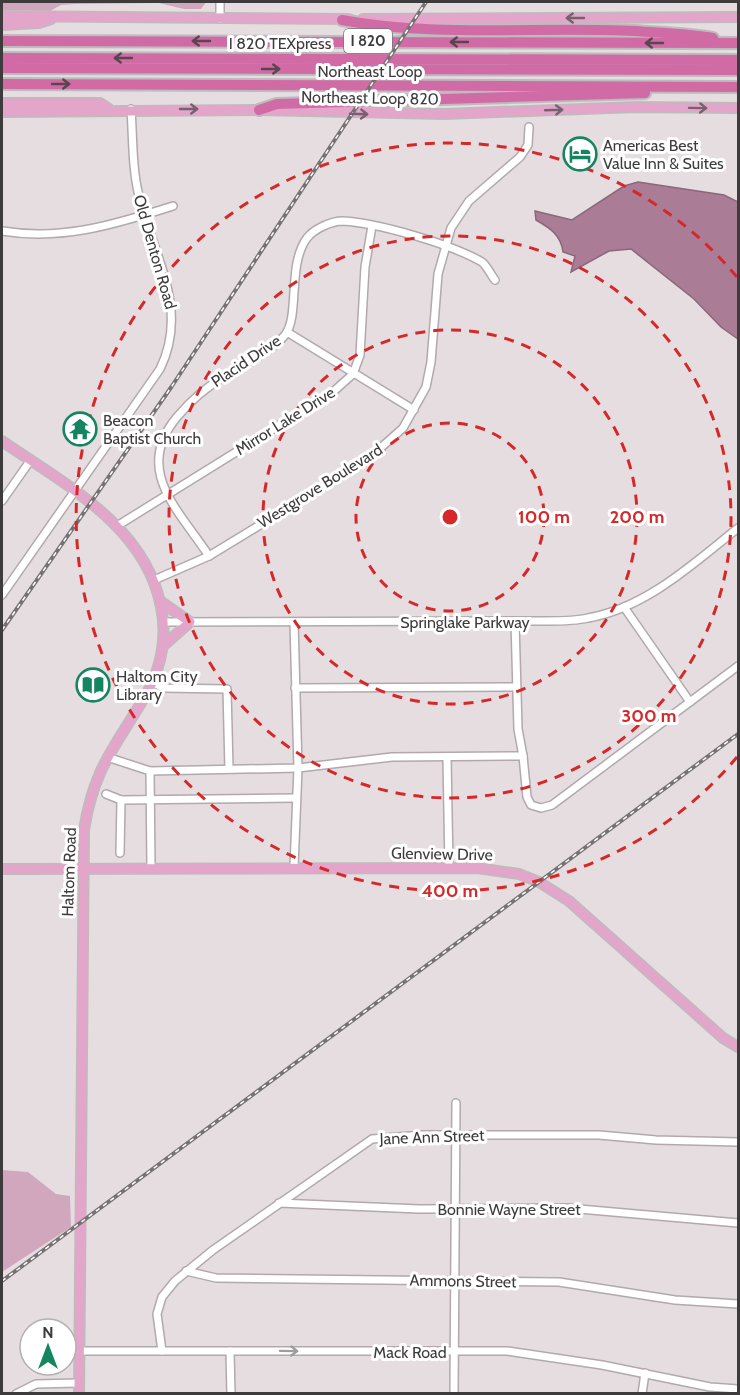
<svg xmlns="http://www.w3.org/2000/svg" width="740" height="1395" font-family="Cabin,sans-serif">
<rect width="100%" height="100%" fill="#e6dde1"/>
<!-- green -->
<g fill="#d0a7bc">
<path d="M2 2H206L201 9H184L159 3 75 4 61 5 50 11 2 10Z"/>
<path d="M2 1170 28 1172 56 1194 70 1196 71 1227 2 1272Z"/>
</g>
<!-- water -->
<path fill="#aa7c95" stroke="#8a687a" stroke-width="1.5" d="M638 182 724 195 738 202V339L721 327 694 299 631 249 609 251 571 272 575 256 563 252C561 235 550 228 536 220L535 211 572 220 624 186Z"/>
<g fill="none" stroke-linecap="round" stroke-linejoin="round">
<!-- minor casing -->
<g stroke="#b1a9ad" stroke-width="10">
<g id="minor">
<path d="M220 19V2"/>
<path d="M2 231C63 241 116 224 173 206"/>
<path d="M287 332 414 410"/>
<path d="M2 501 30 461"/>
<path d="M117 526 334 391 353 374 360 355 365 267 372 226"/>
<path d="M209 556C178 509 133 470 177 417 192 399 206 387 225 376 245 363 270 353 285 335 300 316 287 265 307 238 314 229 331 221 343 221 378 223 451 244 482 262 487 266 491 275 495 280"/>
<path d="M154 580 209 556 367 460 403 428 426 387 431 362 438 274 451 228 469 201 520 157 528 145 529 127"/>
<path d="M2 595 160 369C190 308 153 256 139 196 132 168 133 138 131 109"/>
<path d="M624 607 690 702"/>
<path d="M515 621 518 729 523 756"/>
<path d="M164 622 547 621C560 621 575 621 588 618 646 608 694 563 738 528"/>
<path d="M294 622 298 768 294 867"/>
<path d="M152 682 163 688 227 689 229 769"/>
<path d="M295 688 516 687"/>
<path d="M107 757 150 771 298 768 392 757 523 756 527 797 531 805 541 808 552 805 738 666"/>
<path d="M447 757 449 868"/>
<path d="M150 771 151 867"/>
<path d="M106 794 121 800 296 798"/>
<path d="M120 853 121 800"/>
<path d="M279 1203 419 1209 568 1208 738 1223"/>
<path d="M186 1271 216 1278 559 1282 675 1300 738 1304"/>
<path d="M79 1351H507L602 1365 710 1387 738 1389"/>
<path d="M162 1351 157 1314 162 1297 175 1281 213 1250 372 1139 423 1135H599L656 1140 738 1142"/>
<path d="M230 1351 231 1394"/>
<path d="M16 1394 36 1384 79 1383"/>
<path d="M454 1394 456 1103"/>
<path d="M642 1394 645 1373"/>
</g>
</g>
<!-- major casing -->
<g stroke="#bdbcbd" stroke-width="12">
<g id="major">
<path d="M2 16 349 19"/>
<path d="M363 19 738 17"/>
<path d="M2 25 39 23 51 19"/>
<path d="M2 103H100L109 109"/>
<path d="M2 112 259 110 444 114 636 107 738 108"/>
<path d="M2 441C64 484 146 526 161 607 167 635 162 665 148 691 118 744 94 765 84 830L79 1394"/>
<path d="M160 601 190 622 163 646"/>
<path d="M2 869 477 868 519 874 539 882 569 901 723 1038 738 1047"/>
</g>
</g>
<!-- highway casing -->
<g stroke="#bdbcbd" stroke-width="14">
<g id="highway">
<path d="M342 20C438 38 538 26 635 31 661 33 687 33 713 38"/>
<path d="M2 41 738 43"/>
<path d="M2 58 738 60"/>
<path d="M2 68 738 70"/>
<path d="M2 84 738 87"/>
<path d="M259 110 277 104 645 93"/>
</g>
</g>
<!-- minor -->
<use href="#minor" stroke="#fff" stroke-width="7"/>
<!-- major -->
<use href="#major" stroke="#e3a6ca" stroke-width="9"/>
<!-- highway -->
<use href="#highway" stroke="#d06ba6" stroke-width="10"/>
<!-- rail casing -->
<g stroke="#767173" stroke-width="4">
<g id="rail">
<path d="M2 630 172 386 426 2"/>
<path d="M2 1281 738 734"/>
</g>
</g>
<!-- rail -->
<use href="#rail" stroke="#fff" stroke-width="1.5" stroke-dasharray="4.5" stroke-linecap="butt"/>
</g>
<!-- one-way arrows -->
<defs><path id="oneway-shaft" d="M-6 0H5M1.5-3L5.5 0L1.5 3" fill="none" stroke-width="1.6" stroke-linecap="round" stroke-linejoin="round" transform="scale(1.5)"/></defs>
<g stroke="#78606e">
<use href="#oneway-shaft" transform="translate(575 18) rotate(180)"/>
<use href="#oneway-shaft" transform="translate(698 108) rotate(1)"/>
<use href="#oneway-shaft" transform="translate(189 109)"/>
<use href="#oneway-shaft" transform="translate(554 110) rotate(-2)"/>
<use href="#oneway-shaft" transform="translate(359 114) rotate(2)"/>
</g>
<g stroke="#5b4551">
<use href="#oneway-shaft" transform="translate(201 41) rotate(-180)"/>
<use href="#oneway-shaft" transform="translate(459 42) rotate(-180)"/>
<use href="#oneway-shaft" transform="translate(654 43) rotate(-180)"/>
<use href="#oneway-shaft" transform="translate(123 58) rotate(-180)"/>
<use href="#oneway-shaft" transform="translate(271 69)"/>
<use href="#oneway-shaft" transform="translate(61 84)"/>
</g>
<use stroke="#9e9d9e" href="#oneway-shaft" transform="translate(289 1351) rotate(1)"/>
<!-- distance rings -->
<g fill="none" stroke="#d62828" stroke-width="3" stroke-dasharray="10 8">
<circle cx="450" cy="517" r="94"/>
<circle cx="450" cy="517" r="187"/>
<circle cx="450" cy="517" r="281"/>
<path d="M737 757A374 374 0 1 1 737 277"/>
</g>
<!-- icons -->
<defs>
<g id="hotel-ring" transform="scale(1.725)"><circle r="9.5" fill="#fff" stroke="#158461" stroke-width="1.5"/><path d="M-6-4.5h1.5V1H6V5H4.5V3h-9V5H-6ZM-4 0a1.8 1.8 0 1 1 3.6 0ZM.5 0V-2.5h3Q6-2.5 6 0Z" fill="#158461"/></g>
<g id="temple-ring" transform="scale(1.725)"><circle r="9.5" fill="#fff" stroke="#158461" stroke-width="1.5"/><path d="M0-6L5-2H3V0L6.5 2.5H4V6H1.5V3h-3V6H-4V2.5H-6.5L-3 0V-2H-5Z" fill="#158461"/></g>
<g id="library-ring" transform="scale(1.725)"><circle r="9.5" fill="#fff" stroke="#158461" stroke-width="1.5"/><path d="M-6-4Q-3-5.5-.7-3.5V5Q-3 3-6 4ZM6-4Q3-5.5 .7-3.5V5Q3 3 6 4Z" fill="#158461"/></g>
</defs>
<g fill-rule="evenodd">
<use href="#hotel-ring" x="580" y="154"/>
<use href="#temple-ring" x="80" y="429"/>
<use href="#library-ring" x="93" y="685"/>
</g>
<g text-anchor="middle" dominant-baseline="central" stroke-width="6" stroke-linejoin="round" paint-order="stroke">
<!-- shield labels -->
<rect fill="#fff" stroke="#787676" stroke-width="1.5" x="344" y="29" width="48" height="24" rx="4.5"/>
<g font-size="15" font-weight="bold" fill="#3e3b3c">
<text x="368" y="41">I 820</text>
</g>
<!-- street labels -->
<g font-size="16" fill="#3e3b3c" stroke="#fff">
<text x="280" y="43">I 820 TEXpress</text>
<text x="370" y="71">Northeast Loop</text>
<text transform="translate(370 98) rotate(1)">Northeast Loop 820</text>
<text transform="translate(155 252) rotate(74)">Old Denton Road</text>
<text transform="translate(246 361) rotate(-34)">Placid Drive</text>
<text transform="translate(285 421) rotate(-32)">Mirror Lake Drive</text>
<text transform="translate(320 486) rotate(-32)">Westgrove Boulevard</text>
<text x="465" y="622">Springlake Parkway</text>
<text transform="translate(442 854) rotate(1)">Glenview Drive</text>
<text transform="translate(69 872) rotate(-88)">Haltom Road</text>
<text transform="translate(432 1137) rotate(-2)">Jane Ann Street</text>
<text x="509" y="1209">Bonnie Wayne Street</text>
<text transform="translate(463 1281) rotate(1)">Ammons Street</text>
<text x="410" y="1352">Mack Road</text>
</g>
<!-- poi labels -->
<g font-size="16" fill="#3e3b3c" stroke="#fff" text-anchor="start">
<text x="603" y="145">Americas Best<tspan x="603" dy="18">Value Inn &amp; Suites</tspan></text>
<text x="103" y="420">Beacon<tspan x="103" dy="18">Baptist Church</tspan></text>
<text x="116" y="676">Haltom City<tspan x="116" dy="18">Library</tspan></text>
</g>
</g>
<circle cx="450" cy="517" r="9" fill="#d62828" stroke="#fff" stroke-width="3"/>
<g font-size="18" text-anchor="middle" font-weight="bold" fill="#d62828" stroke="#fff" stroke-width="6" stroke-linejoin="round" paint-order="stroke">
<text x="544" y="523">100 m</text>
<text x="637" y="523">200 m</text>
<text x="649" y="722">300 m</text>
<text x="450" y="897">400 m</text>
</g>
<!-- border -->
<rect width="740" height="1395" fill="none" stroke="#3e3b3c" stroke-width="6"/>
<!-- north arrow -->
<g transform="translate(48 1347)"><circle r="28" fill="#ffffff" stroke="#b2b1b1" stroke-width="1.5"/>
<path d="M0-4.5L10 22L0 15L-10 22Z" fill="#158461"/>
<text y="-9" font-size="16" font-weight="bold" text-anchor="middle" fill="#3e3b3c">N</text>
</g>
</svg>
